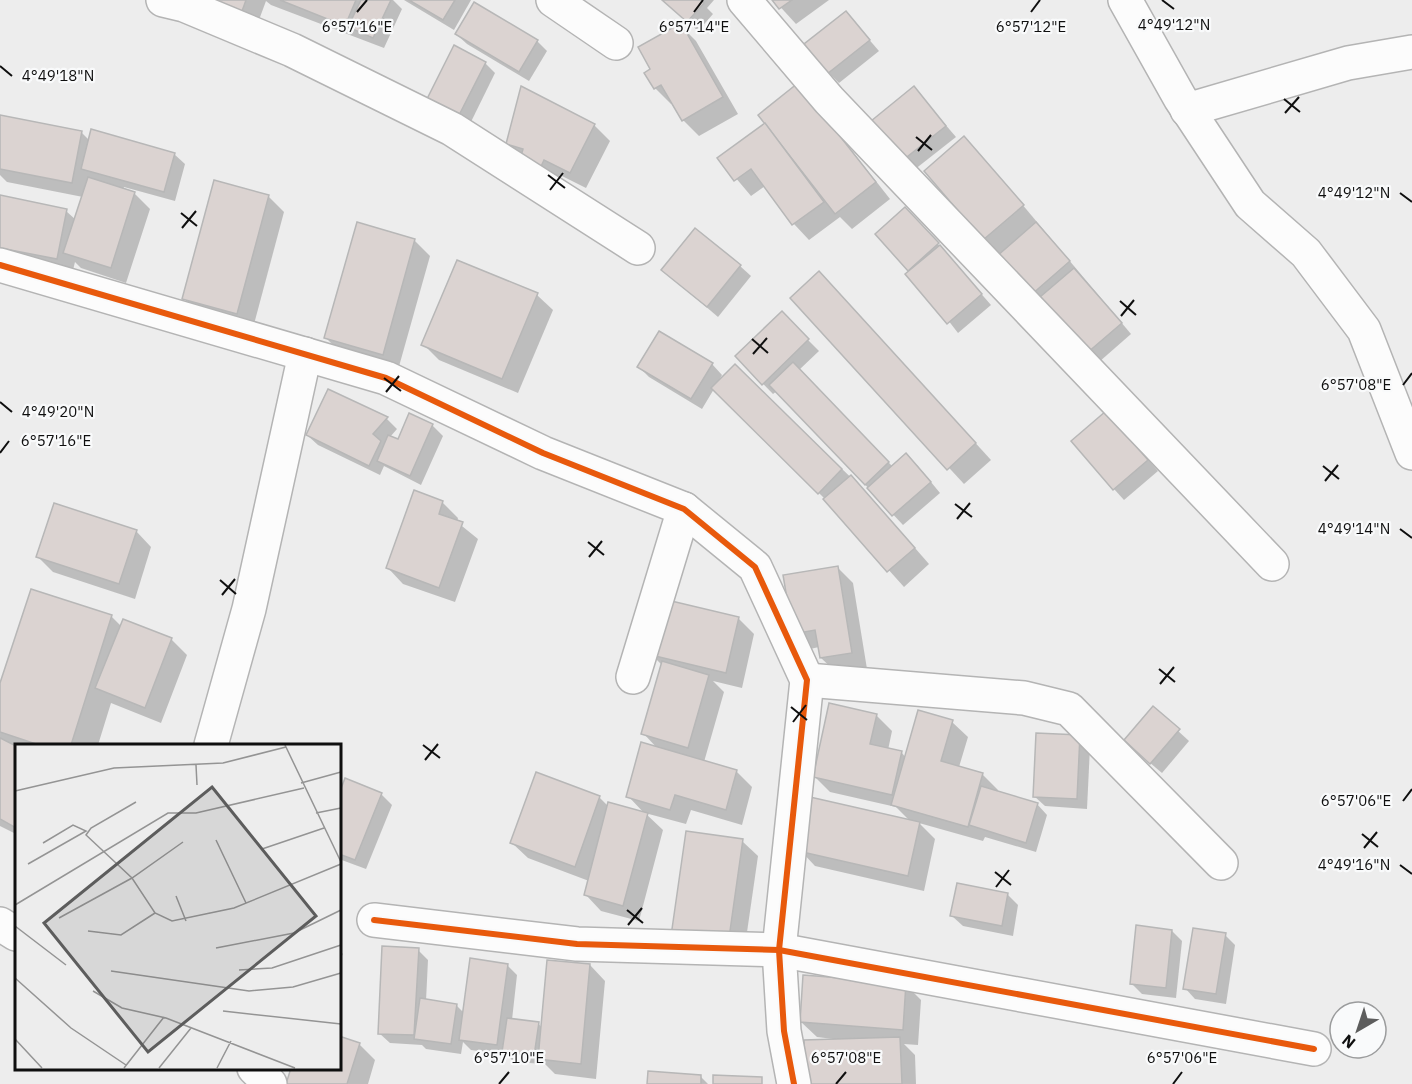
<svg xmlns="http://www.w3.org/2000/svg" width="1412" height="1084" font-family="'IBM Plex Sans',sans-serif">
<rect width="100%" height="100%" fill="#ededed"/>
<!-- shadow -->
<g fill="#0003">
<path d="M201 0H393L402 9 384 48 271 5 266 1 256 28Z"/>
<path d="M404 0H471L454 30Z"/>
<path d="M664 0H714L707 8 713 14 698 31Z"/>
<path d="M774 0H829L796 24Z"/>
<path d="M846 13 879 51 839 83 829 73Z"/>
<path d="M680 25 696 41 738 114 699 136 683 120 673 103 671 104 655 88 652 70Z"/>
<path d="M456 34 537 41 547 51 529 81 467 44Z"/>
<path d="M485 63 495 73 466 132 436 117Z"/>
<path d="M914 88 956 137 914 170 904 159Z"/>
<path d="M813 101 890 199 852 229 840 217 809 240 794 224 765 186 751 196 719 158Z"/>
<path d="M0 123 82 133 90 141 174 154 185 164 175 201 124 187 123 190 134 193 150 209 126 283 81 268 75 262 72 274 0 259V197L66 211 76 220 83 197 7 182 0 175Z"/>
<path d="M594 125 610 141 586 188 560 175 554 188 508 144Z"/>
<path d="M980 154 1131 334 1099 362 1042 304 926 171Z"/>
<path d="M268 196 284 212 253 328 199 314 184 298Z"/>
<path d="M916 219 991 305 958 333 910 271 877 234Z"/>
<path d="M414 240 430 256 398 370 342 354 326 338Z"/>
<path d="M740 266 751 276 718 317 663 270Z"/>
<path d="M835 289 991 460 964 484 792 298Z"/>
<path d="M537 295 553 310 518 393 439 360 423 344Z"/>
<path d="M782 314 819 351 799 370 893 467 917 465 940 493 903 525 777 391 773 394 737 357Z"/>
<path d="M712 364 722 375 718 382 735 366 866 492 929 564 904 587 825 499 714 389 702 409 649 377 639 367Z"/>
<path d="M329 391 387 419 397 429 390 437 399 441 432 425 443 436 421 485 384 466 380 475 318 445 307 435Z"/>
<path d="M1117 423 1158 471 1124 500 1114 489Z"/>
<path d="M442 502 458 518 457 522 478 539 455 602 403 584 388 568Z"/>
<path d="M136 531 151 547 135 599 53 572 38 557Z"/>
<path d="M837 567 853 583 867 669 837 673 821 658 819 647 810 649 794 633Z"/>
<path d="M32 591 112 617 121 626 123 620 172 640 187 655 161 723 111 703 98 745H16V834L0 826V688Z"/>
<path d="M738 618 754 634 742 688 713 681 724 692 704 762 736 771 752 787 742 825 691 810 686 824 645 813 663 830 639 921 601 911 586 895 589 881 528 858 512 843 599 797 609 807 645 814 628 796 658 749 643 733 662 665 652 655Z"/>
<path d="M1153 708 1189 741 1162 773 1136 751Z"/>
<path d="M876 715 892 731 888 750 902 753 906 758 952 722 968 737 959 767 982 774 998 790 997 792 1037 804 1047 815 1036 852 985 837 983 841 919 823 935 839 924 891 815 866 800 850 910 821 896 807 830 792 814 776Z"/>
<path d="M1079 737 1090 747 1087 809 1045 806 1034 796Z"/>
<path d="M381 794 392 805 366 869 339 859V798Z"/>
<path d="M742 841 758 856 743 960 688 951Z"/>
<path d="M1007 894 1018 905 1013 936 963 926 952 916Z"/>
<path d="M1172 931 1182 941 1176 998 1142 994 1131 983Z"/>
<path d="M1225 935 1235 945 1226 1004 1195 999 1185 988Z"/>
<path d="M339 950 343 954 339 961Z"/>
<path d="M418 950 428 960 426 1001 456 1005 464 1013 507 965 517 975 512 1020 538 1023 542 1028 590 965 605 981 596 1079 555 1074 545 1064 514 1062 507 1055 471 1050 463 1042 461 1054 426 1049 422 1045 390 1043 379 1033Z"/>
<path d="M905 984 921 1000 918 1045 904 1044 915 1055 916 1084H807L833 1039 817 1037 801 1022Z"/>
<path d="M339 1038 359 1044 375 1060 368 1084H287L293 1068H339Z"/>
<path d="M701 1077 708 1084H649Z"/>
</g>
<!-- building -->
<g fill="#dbd3d1" stroke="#b7b7b7" stroke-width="1.5">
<path d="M204 0H246L241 14Z"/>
<path d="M280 0H356L345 26Z"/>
<path d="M361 0H391L373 38 348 27Z"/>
<path d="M409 0H455L443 20Z"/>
<path d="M662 0H700L704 3 687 22Z"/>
<path d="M772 0H792L779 9Z"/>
<path d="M474 2 538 40 519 72 455 34Z"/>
<path d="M846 11 870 40 827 74 804 44Z"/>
<path d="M681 23 723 97 682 121 661 85 654 89 644 73 650 69 638 47Z"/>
<path d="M454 45 486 62 455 123 423 107Z"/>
<path d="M798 83 876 182 835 214 758 115Z"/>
<path d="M521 86 595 124 570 173 544 160 538 173 519 164 523 149 506 144Z"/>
<path d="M914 86 946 126 903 160 871 121Z"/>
<path d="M0 115 82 131 72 183 0 169Z"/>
<path d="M765 123 824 202 792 225 751 169 734 181 717 158Z"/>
<path d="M91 129 175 153 164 192 81 169Z"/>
<path d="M964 136 1024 205 983 240 924 171Z"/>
<path d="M88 177 135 192 111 268 63 253Z"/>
<path d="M214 180 269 195 237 314 182 299Z"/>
<path d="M0 195 67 209 57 259 0 248Z"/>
<path d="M905 207 939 243 908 271 875 234Z"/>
<path d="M357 222 415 239 383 355 324 338Z"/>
<path d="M1036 222 1070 261 1031 295 997 256Z"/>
<path d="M695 228 741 265 707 307 661 270Z"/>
<path d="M940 245 982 294 947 324 905 274Z"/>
<path d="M457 260 538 293 502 379 421 345Z"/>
<path d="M1074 268 1122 323 1087 353 1040 297Z"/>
<path d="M819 271 976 443 947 470 790 298Z"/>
<path d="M782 311 809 339 762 385 735 356Z"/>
<path d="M659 331 713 363 691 399 637 367Z"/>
<path d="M793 362 889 462 865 485 769 385Z"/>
<path d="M735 364 842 469 818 494 711 388Z"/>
<path d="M328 389 388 417 373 434 381 441 369 466 306 435Z"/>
<path d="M1106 411 1148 460 1113 490 1071 441Z"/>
<path d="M409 413 433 424 410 476 377 461 388 435 398 439Z"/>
<path d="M906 453 931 482 892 516 867 488Z"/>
<path d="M851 475 915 548 887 572 823 499Z"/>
<path d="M414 490 443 501 439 514 463 522 439 588 386 568Z"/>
<path d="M54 503 137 530 119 584 36 557Z"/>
<path d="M838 566 852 653 820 658 815 630 793 634 783 575Z"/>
<path d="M31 589 112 615 71 745H39L0 732V683Z"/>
<path d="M663 599 739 617 726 673 651 655Z"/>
<path d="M123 619 172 638 145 708 95 688Z"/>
<path d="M662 661 709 675 688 748 641 734Z"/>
<path d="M829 703 877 714 870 744 902 751 892 795 813 777Z"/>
<path d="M1153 706 1180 729 1150 764 1124 740Z"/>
<path d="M918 710 953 720 941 761 983 773 968 827 891 805Z"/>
<path d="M1036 733 1080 735 1077 799 1033 797Z"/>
<path d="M0 738 16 746V828L0 819Z"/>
<path d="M641 742 737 770 726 810 675 795 670 810 626 797Z"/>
<path d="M536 772 600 796 575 867 510 843Z"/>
<path d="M345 778 382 793 355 860 339 854V794Z"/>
<path d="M981 786 1038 803 1026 843 969 825Z"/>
<path d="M810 797 920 822 908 876 798 851Z"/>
<path d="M608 802 648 813 623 906 584 895Z"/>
<path d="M686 831 743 839 728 945 671 936Z"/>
<path d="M957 883 1008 893 1002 926 950 916Z"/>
<path d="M1136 925 1172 930 1166 988 1130 984Z"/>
<path d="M1193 928 1226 933 1216 994 1183 989Z"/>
<path d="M382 946 419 948 414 1035 378 1034Z"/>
<path d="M470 958 508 964 497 1045 459 1040Z"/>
<path d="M547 960 590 964 581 1064 538 1059Z"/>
<path d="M803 975 906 983 903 1030 800 1022Z"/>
<path d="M420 998 457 1004 451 1044 414 1039Z"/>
<path d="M507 1018 539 1022 534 1056 502 1052Z"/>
<path d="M339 1036 360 1043 347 1084H286L291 1068H339Z"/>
<path d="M900 1037 902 1084H806L804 1040Z"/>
<path d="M648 1071 701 1075V1084H647Z"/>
<path d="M713 1075 762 1077V1084H713Z"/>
</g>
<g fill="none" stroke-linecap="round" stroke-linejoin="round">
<!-- minor casing -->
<g stroke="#b4b4b4" stroke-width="36">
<g id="minor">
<path d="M163 0 184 5 292 50 452 129 638 248"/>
<path d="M553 0 616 43"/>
<path d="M744 0 829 100 1272 564"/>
<path d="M1125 0 1180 98 1250 204 1306 253 1364 330 1412 453"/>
<path d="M1187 110 1348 63 1412 52"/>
<path d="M0 265 386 378 543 453 684 509 755 567 807 680 779 950 784 1031 794 1084"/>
<path d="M633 677 684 509"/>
<path d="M807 680 1024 698 1069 709 1221 863"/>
<path d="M211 745 249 609 305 354"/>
<path d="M374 920 577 944 779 950 1314 1049"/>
<path d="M0 924 16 934"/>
<path d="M254 1068 270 1084"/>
</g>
</g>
<!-- minor -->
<use href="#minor" stroke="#fcfcfc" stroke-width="33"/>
<!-- cycleway casing -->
<g stroke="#f9fafb" stroke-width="10">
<g id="cycleway">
<path d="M0 265 386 378 543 453 684 509 755 567 807 680 779 950 784 1031 794 1084"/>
<path d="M374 920 577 944 779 950 1314 1049"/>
</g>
</g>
<!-- cycleway -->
<use href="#cycleway" stroke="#e8590c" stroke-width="6"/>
</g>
<!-- ticks -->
<path fill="none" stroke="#0f0f0f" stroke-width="2" d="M1162 0 1174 9M357 12 367 0M694 12 703 0M1031 12 1040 0M0 66 12 76M1284 99 1300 112M1285 113 1299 97M916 137 932 150M918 151 931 135M548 175 565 188M550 190 563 173M1400 193 1412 202M181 213 197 226M182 228 196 211M1120 301 1136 315M1121 316 1134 300M752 339 768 353M753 354 767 338M384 378 401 391M1403 385 1412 373M386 392 399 376M0 402 12 412M0 453 9 441M1323 466 1339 479M1325 481 1338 465M955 504 972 517M957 519 970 503M1400 529 1412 538M588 542 604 555M589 557 602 541M220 580 236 594M222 595 235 579M1159 669 1175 682M1160 684 1174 667M791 707 807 720M793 722 806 705M423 745 440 758M425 760 438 744M1403 801 1412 789M1362 834 1378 847M1364 848 1377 832M1400 865 1412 874M995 872 1011 885M996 887 1009 870M627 910 643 923M628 925 642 908M499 1084 509 1072M836 1084 846 1072M1173 1084 1182 1072"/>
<!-- overview -->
<g transform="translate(15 744)">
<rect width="326" height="326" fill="#ededed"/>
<path fill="none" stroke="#949494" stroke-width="1.5" d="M270 1 326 118M181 21 182 41M286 39 326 28M0 47 99 24 208 19 271 3M121 58 76 84 71 91 117 134 140 169 157 177 219 164 326 120M301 69 326 64M201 96 231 159M247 105 309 84M13 120 71 87 58 81 28 99M161 152 171 177M0 161 153 69H181L289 44M44 174 117 134 168 98M0 182 51 221M73 187 106 191 140 169M201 204 279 189 326 166M224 226 257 224 326 201M96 227 234 247 278 243 326 229M0 234 56 284 111 321M78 247 107 264 151 274 280 324M208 267 326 280M0 295 27 324M109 324 149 273M144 324 176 284M202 324 216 297"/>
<path fill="#5d5d5d" fill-opacity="0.15" stroke="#5d5d5d" stroke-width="3" d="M197 43 301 172 133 308 29 179Z"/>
<rect width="326" height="326" fill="none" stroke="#0f0f0f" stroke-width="3"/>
</g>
<g font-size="15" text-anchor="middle" fill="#0f0f0f" stroke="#f9fafb" stroke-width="4.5" stroke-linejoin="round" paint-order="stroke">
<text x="1174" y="30">4°49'12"N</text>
<text x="357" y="32">6°57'16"E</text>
<text x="694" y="32">6°57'14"E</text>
<text x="1031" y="32">6°57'12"E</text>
<text x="58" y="81">4°49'18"N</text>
<text x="1354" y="198">4°49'12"N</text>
<text x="1356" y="390">6°57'08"E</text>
<text x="58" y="417">4°49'20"N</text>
<text x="56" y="446">6°57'16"E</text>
<text x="1354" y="534">4°49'14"N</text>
<text x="1356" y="806">6°57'06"E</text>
<text x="1354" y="870">4°49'16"N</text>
<text x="509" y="1063">6°57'10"E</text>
<text x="846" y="1063">6°57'08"E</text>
<text x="1182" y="1063">6°57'06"E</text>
</g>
<!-- north arrow -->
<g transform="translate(1358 1030) rotate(219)"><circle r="28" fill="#f9fafb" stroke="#9b9c9d" stroke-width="1.5"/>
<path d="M0-4.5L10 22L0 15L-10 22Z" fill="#5d5d5d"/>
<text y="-9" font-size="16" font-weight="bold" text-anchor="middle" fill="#0f0f0f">N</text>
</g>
</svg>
